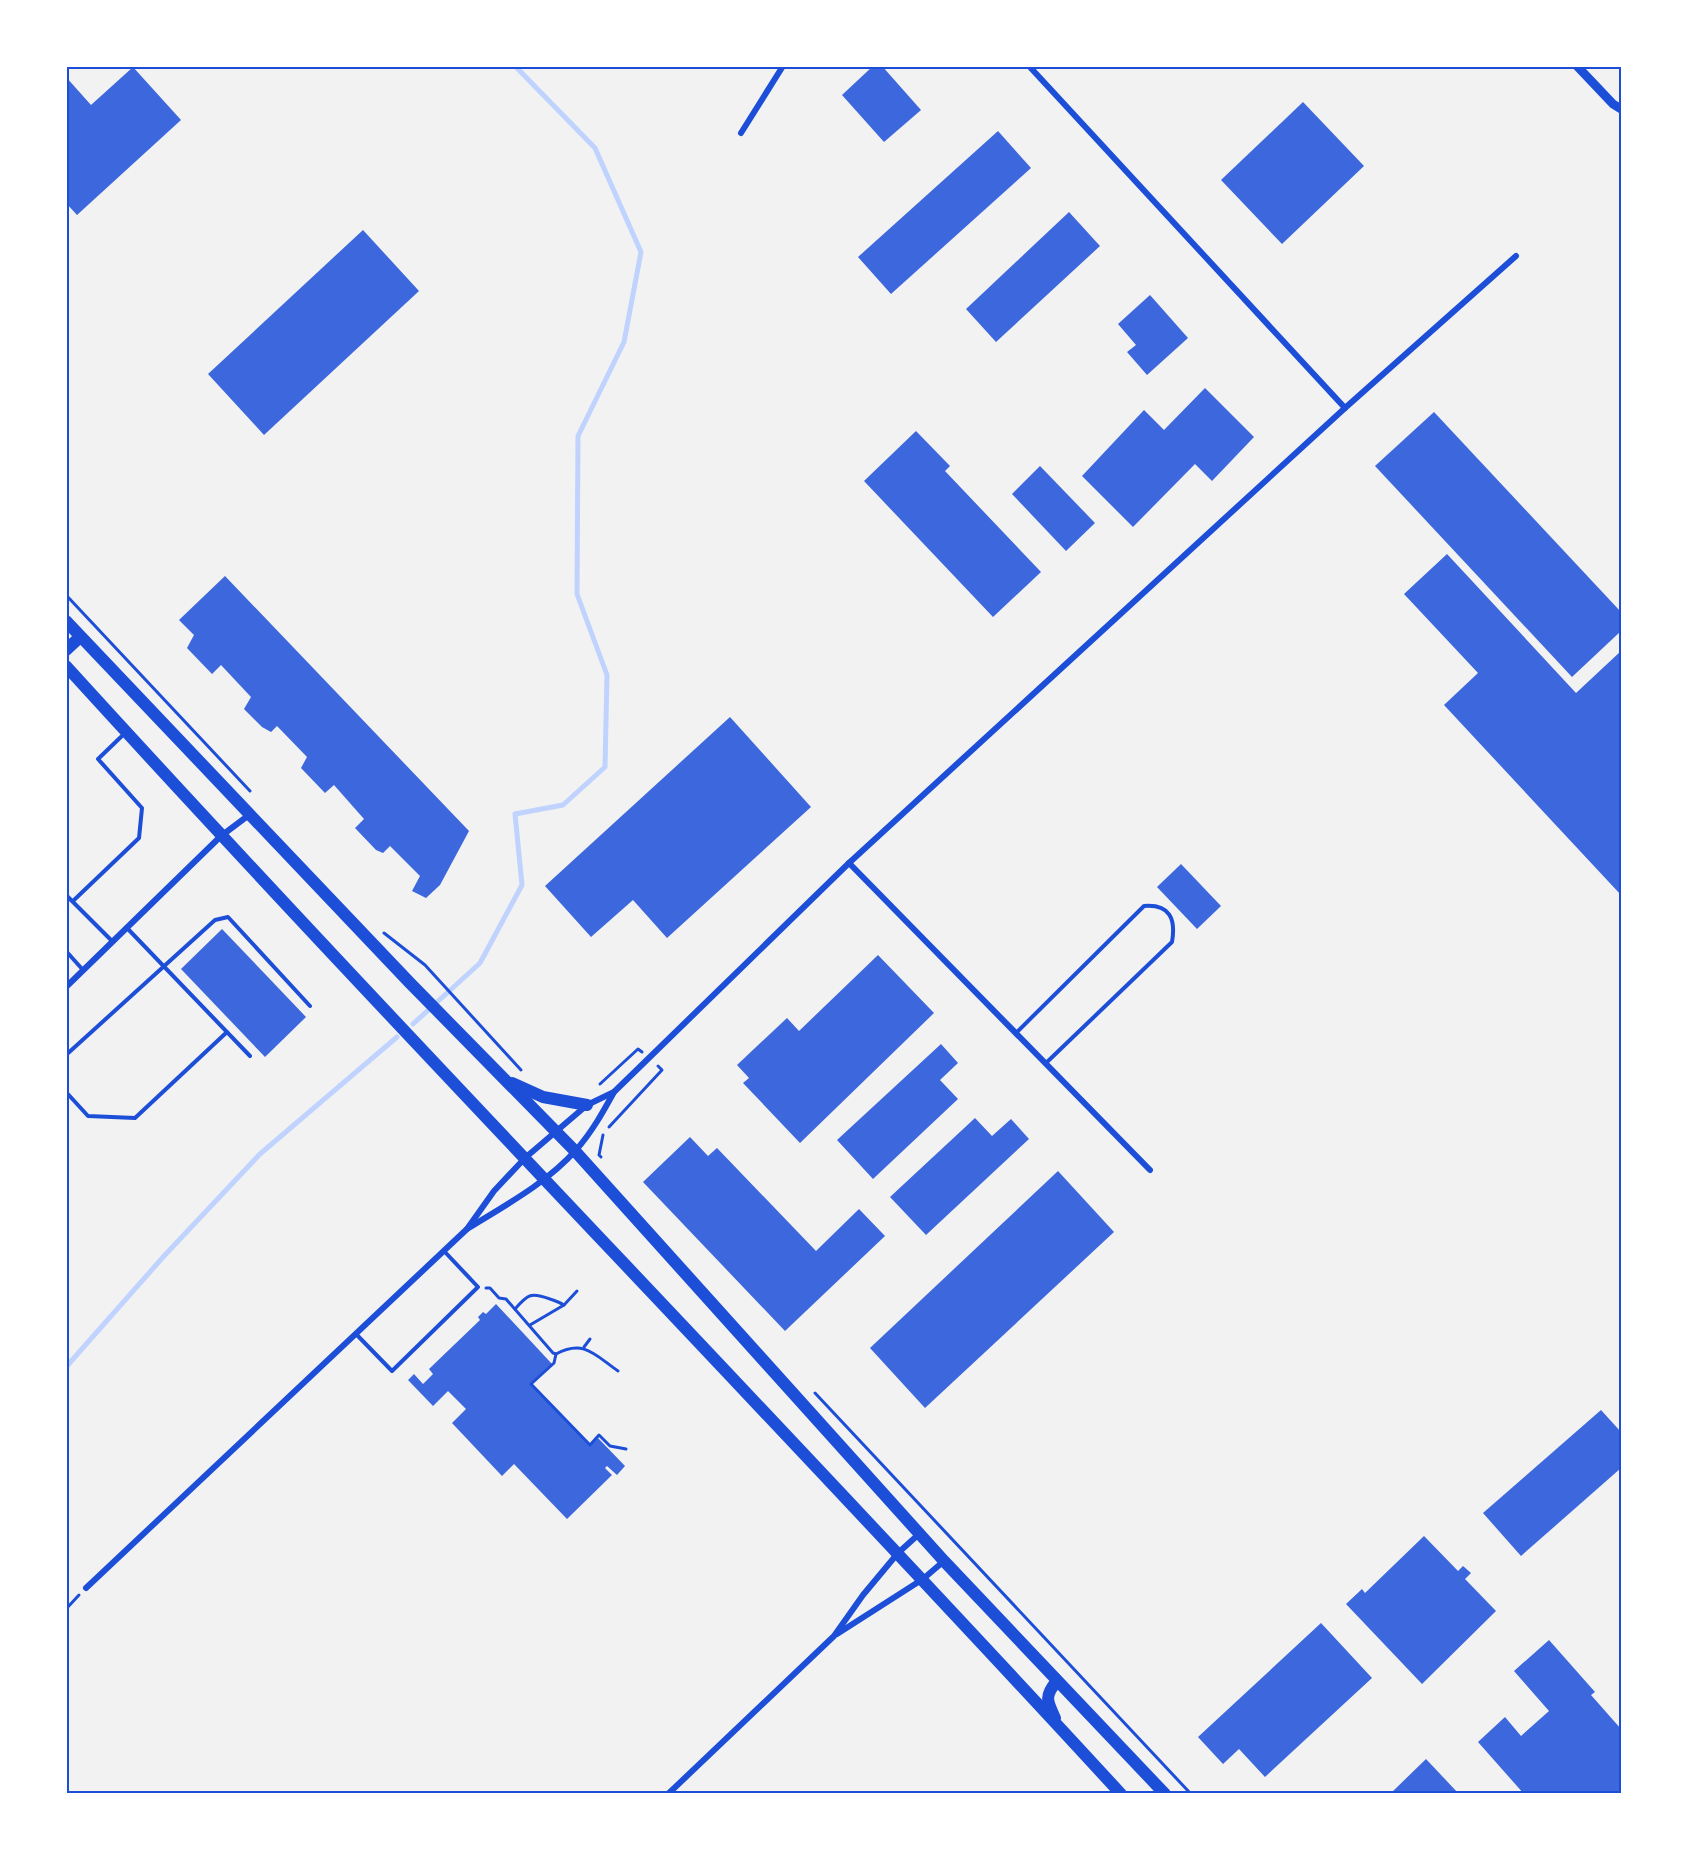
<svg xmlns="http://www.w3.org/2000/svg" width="1687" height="1860" font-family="Lato,sans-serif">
<rect width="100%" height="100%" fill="#f2f2f2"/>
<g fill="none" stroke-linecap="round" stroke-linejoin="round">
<!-- stream -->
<g stroke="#bfd3fe" stroke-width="5">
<path d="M413 1024 480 963 522 885 515 814 563 805 605 767 607 675 577 594 578 436 624 342 641 252 595 148 515 66"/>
<path d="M66 1367 164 1256 260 1154 397 1037"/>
</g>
</g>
<!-- building -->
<g fill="#3d67dc">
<path d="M873 66H882L921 110 884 142 842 95Z"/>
<path d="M133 67 181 120 77 215 66 203V77L91 105Z"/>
<path d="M1303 102 1364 166 1282 244 1221 180Z"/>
<path d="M998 131 1031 168 891 294 858 257Z"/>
<path d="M1069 212 1100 246 996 342 966 309Z"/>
<path d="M363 230 419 291 264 435 208 374Z"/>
<path d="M1150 295 1188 338 1147 375 1127 352 1136 345 1118 324Z"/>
<path d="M1205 388 1254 437 1212 481 1195 464 1133 527 1082 476 1144 410 1164 430Z"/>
<path d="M1434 412 1621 612V631L1572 677 1375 466Z"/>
<path d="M916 431 950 466 945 471 1041 572 993 617 864 481Z"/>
<path d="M1040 466 1095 523 1066 551 1012 494Z"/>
<path d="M1447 554 1576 693 1621 651V895L1444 705 1478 673 1404 594Z"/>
<path d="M225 576 469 831 440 885 426 898 412 891 420 876 390 846 383 853 376 850 355 828 364 819 334 785 325 793 301 768 307 757 277 726 271 732 262 727 244 709 251 697 221 665 212 674 187 648 194 635 179 620Z"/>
<path d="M730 717 811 807 667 938 633 900 591 937 545 886Z"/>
<path d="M1181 864 1221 906 1197 929 1157 887Z"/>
<path d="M222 929 306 1017 265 1057 181 969Z"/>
<path d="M878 955 934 1013 800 1143 743 1083 749 1078 737 1065 787 1018 799 1031Z"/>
<path d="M941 1044 958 1063 940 1080 958 1099 873 1179 837 1140Z"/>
<path d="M975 1118 992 1136 1011 1119 1029 1139 926 1235 890 1197Z"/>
<path d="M690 1137 708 1156 717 1148 816 1251 859 1209 885 1236 785 1331 643 1182Z"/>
<path d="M1058 1171 1114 1232 925 1408 870 1348Z"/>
<path d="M496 1304 552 1364 531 1384 590 1446 598 1438 625 1466 617 1475 607 1466 605 1468 612 1475 567 1519 514 1464 502 1476 452 1423 466 1409 448 1391 433 1406 408 1380 414 1374 423 1384 433 1374 429 1369 480 1320 478 1317 483 1312 486 1314Z"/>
<path d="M1601 1410 1621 1432V1468L1521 1556 1483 1513Z"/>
<path d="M1424 1536 1458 1571 1463 1566 1471 1573 1465 1579 1496 1611 1422 1684 1346 1604 1362 1589 1365 1593Z"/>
<path d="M1321 1623 1372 1678 1265 1777 1239 1749 1223 1764 1198 1737Z"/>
<path d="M1549 1640 1595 1692 1591 1695 1621 1729V1794H1524L1478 1742 1505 1717 1521 1736 1549 1711 1514 1671Z"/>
<path d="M1426 1759 1459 1794H1390Z"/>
</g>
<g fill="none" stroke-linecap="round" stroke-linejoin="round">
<!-- path -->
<g stroke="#1d4ed8" stroke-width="3">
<path d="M66 595 250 791"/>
<path d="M384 933 425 965 521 1070"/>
<path d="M600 1084 638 1049 642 1052"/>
<path d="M609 1127 662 1070 658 1066"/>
<path d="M601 1157 599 1155 603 1135"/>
<path d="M486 1288H490L499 1298 506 1299 553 1353 556 1354C584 1339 595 1355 618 1371"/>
<path d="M515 1309C528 1294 531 1292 550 1299 556 1301 559 1302 564 1305"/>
<path d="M530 1325 564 1305 577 1291"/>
<path d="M584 1347 590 1339"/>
<path d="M556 1354 554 1363 531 1384 590 1445 599 1435 610 1446 626 1449"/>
<path d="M815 1393 1191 1794"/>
<path d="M66 1609 79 1595"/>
</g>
<!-- service -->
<g stroke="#1d4ed8" stroke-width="4">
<path d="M66 895 112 941"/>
<path d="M73 901 139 838 142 808 98 759 124 734"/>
<path d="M127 928 250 1056"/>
<path d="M66 951 83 970"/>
<path d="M1016 1033 1144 906C1170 904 1176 919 1172 942L1046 1063"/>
<path d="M66 1055 215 920 228 917 310 1006"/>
<path d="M66 1092 88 1116 135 1118 227 1032"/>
<path d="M356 1334 392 1371 478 1287 444 1251"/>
</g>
<!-- minor -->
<g stroke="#1d4ed8" stroke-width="6">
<path d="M1029 66 1345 408"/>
<path d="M741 133 783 66"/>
<path d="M849 863 1150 1170"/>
<path d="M66 987 221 836 249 815"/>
<path d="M467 1229C504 1206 547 1183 576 1150 592 1132 603 1112 614 1092L849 863 1345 408 1516 256"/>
<path d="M86 1588 467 1229 494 1191 525 1158 587 1105 614 1092"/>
<path d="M837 1634 923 1579 944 1561"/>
<path d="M668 1794 834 1636 863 1595 898 1553 919 1534"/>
</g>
<!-- tertiary -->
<path stroke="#1d4ed8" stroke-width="9" d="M1577 66 1613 104 1621 109"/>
<!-- primary -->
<g stroke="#1d4ed8" stroke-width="12">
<path d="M66 621 410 983 575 1151 944 1561 1165 1794"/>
<path d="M66 650 80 637"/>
<path d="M66 666C412 1046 773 1415 1121 1794"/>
<path d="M512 1083 543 1097 587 1105"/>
<path d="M1055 1718C1047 1701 1044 1696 1057 1681"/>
</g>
</g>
<!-- border -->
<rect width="1687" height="1860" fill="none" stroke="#ffffff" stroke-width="135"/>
<rect x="68" y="68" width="1552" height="1724" fill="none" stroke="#1d4ed8" stroke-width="2"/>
</svg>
